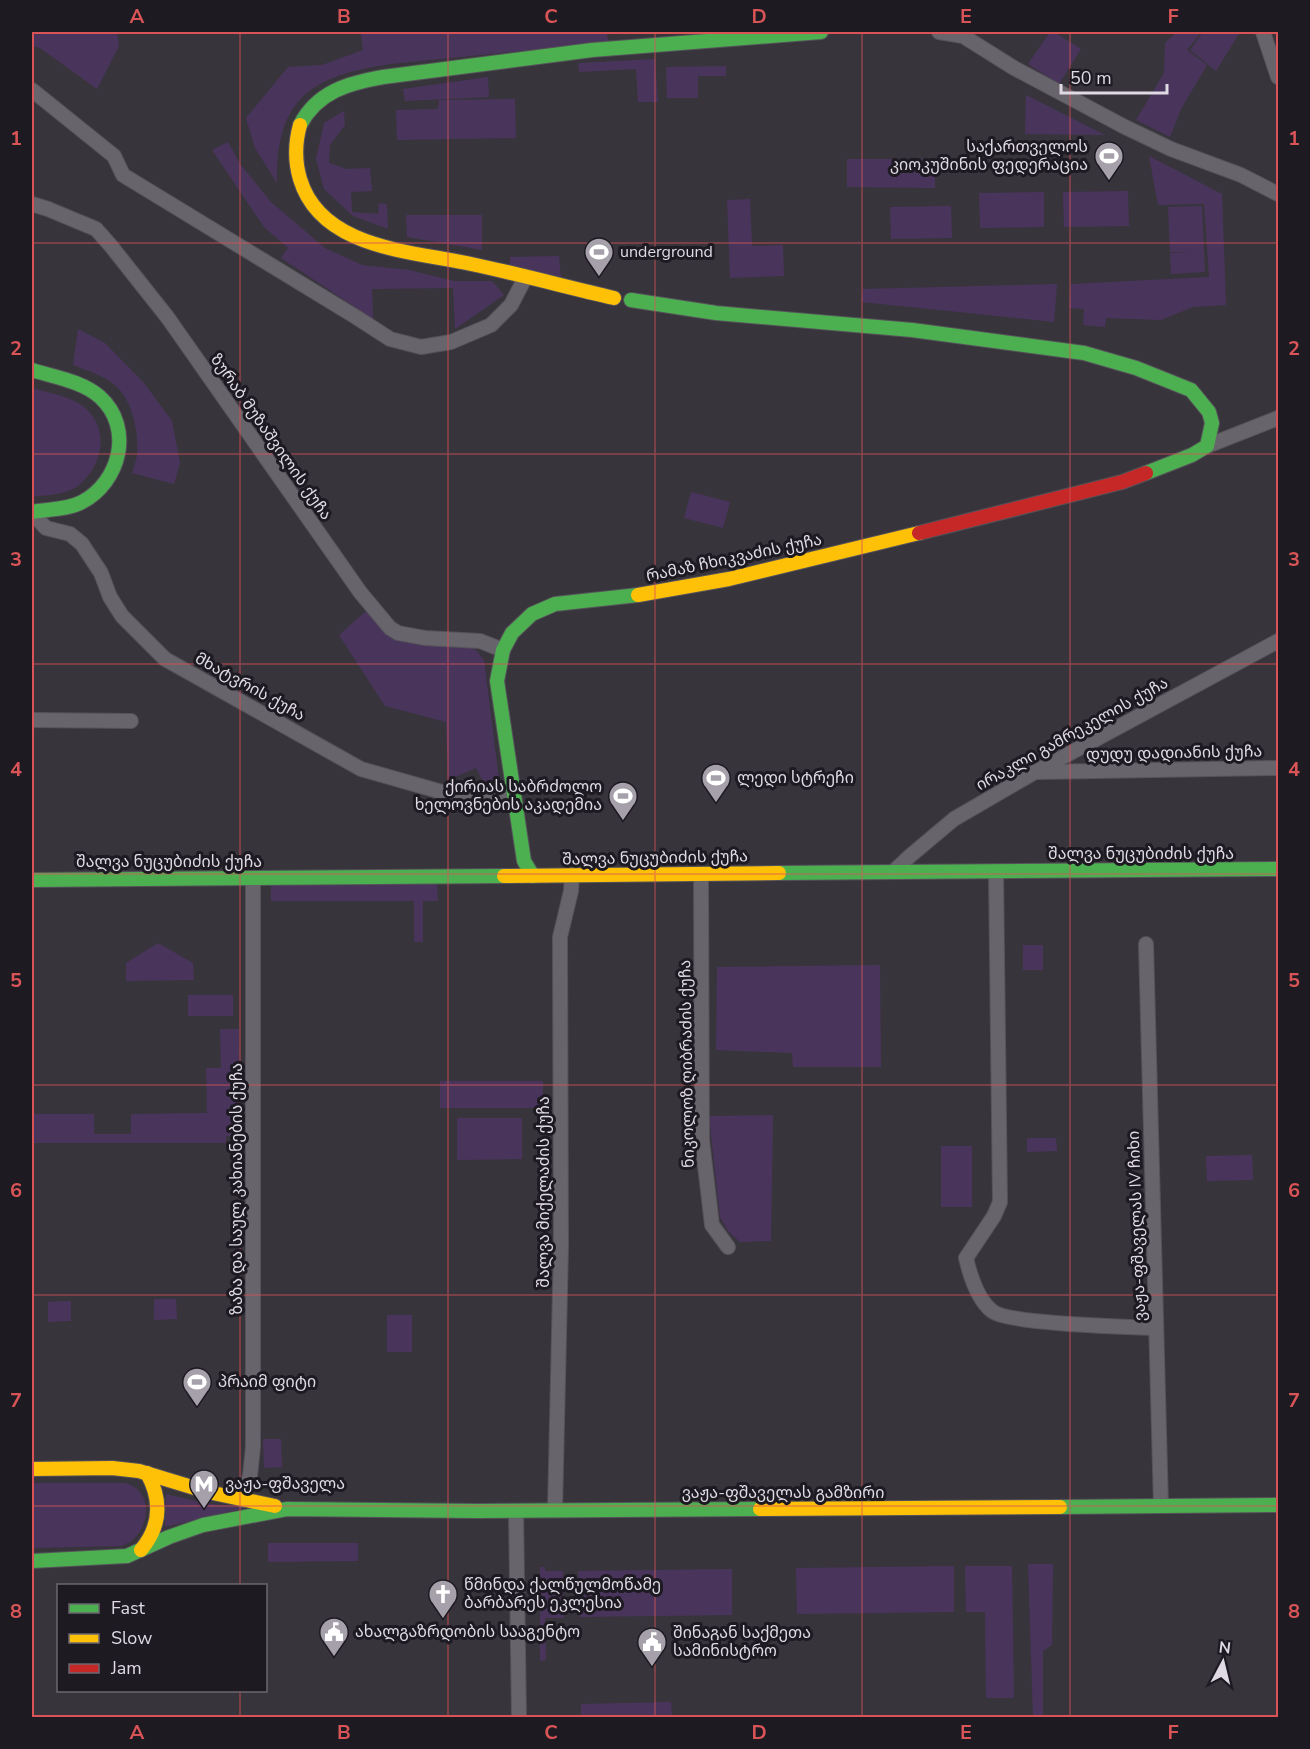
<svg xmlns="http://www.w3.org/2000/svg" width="1310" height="1749" font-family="'Nunito Sans','Noto Sans Georgian',sans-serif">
<rect width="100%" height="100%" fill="#38343c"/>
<!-- green -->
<g fill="#49355c">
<path d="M32 32H117L119 46 97 89 40 48 32 46Z"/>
<path d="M606 32 609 42 390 64C311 76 276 98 277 183L255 148 246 118 288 67 322 65 363 50 361 34Z"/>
<path d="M1050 32H1054L1081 49 1059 84 1028 64Z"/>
<path d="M1177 32H1195L1199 35 1187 50 1207 65 1181 109 1170 137 1136 120 1164 73 1165 43Z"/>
<path d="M1203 32H1240L1216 71 1190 50Z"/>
<path d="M655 59 658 102H638L636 69 579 72 578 63Z"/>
<path d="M726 66V76H698V98H667L666 67Z"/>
<path d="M488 77 489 97 405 101 403 89Z"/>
<path d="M1026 95 1105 135 1025 134Z"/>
<path d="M515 99 516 138 397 140 396 110 438 109 439 100Z"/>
<path d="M344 111 345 125 330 145 329 163 347 169 370 168 372 191 351 192 352 212 378 214 379 203 387 204 388 229 353 216 324 189 316 159 324 123Z"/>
<path d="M228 142 240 164 271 202 325 248 362 265 409 270 454 281H492L504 295 455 329 453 288 372 289 373 319 281 258 288 248 264 227 212 150Z"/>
<path d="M1149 156 1222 194 1226 305 1193 307 1161 320 1106 318 1105 327 1083 325 1084 309 1069 308 1071 284 1209 277 1204 204 1158 205Z"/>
<path d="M847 159H935V188L847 187Z"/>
<path d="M1128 191 1129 226 1064 227 1063 192Z"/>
<path d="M1044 192V227L980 228 979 193Z"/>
<path d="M750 199 752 246 783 245 784 276 730 278 727 200Z"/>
<path d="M951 206 952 238 891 239 890 207Z"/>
<path d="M1202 206 1205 272 1171 274 1170 253 1191 252H1170L1168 207Z"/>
<path d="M406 215H482V250L407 237Z"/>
<path d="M559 256 561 278 510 267V257Z"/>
<path d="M1057 284 1054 322 862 302 863 289Z"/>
<path d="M78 329 105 343 144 383 172 421 180 463 174 484 132 473C134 467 136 461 137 455 139 435 133 404 119 389 107 376 88 371 73 365Z"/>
<path d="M32 388C49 393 70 396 84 407 105 424 105 453 90 473 85 479 80 486 73 489 61 495 45 495 32 497Z"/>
<path d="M691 492 730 502 723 528 684 518Z"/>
<path d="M366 611 392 638 422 645 464 644 476 650 484 660 500 788 488 791 476 768 448 780 446 722 385 706 339 635Z"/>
<path d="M271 883 437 884 438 901H423V942H414V901H271Z"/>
<path d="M158 943 193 963 194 980 126 981V963Z"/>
<rect x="1023" y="945" width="20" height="25"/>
<path d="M880 965 881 1067H793L792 1053 716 1050 717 967Z"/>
<rect x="188" y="995" width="45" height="21"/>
<path d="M220 1029H239L240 1136H226V1143H32V1114H94V1134H131V1114L207 1113 206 1068H221Z"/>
<rect x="440" y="1081" width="103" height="27"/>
<path d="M773 1115 771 1241 740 1242 728 1231 720 1217 709 1116Z"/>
<path d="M457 1118H522V1159L457 1160Z"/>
<path d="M1027 1138H1056L1057 1151 1027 1152Z"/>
<rect x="941" y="1146" width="31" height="61"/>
<path d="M1252 1155 1253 1180 1207 1181 1206 1156Z"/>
<path d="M154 1299H176L177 1319 154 1320Z"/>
<path d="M71 1301V1321L48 1322V1302Z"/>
<rect x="387" y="1315" width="25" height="37"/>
<path d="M263 1439H281L282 1467 264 1468Z"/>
<path d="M32 1483H125C157 1491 150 1537 121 1546L32 1548Z"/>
<path d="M166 1494 204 1503 245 1508 165 1527Z"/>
<path d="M268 1543H358V1561L268 1562Z"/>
<path d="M1028 1564H1053L1052 1645 1043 1651V1717H1033Z"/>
<path d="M954 1566V1612L797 1614 796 1568Z"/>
<path d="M965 1566H1012L1014 1698H986L985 1612H966Z"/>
<path d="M540 1567H545V1571H563L564 1618H545L546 1660 540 1661Z"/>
<path d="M732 1569V1615L579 1617 578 1571Z"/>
<path d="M671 1702 672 1717H581V1704Z"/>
</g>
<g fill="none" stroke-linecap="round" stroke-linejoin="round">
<!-- street casing -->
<g stroke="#555259" stroke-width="16">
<g id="street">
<path d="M939 32 963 36 1014 68 1125 127 1171 149 1241 175 1278 194"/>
<path d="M1263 32 1278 77"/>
<path d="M32 90 114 156 123 175 356 317 390 339 421 347 451 342 491 325 511 305 525 278"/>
<path d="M32 204 48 209 96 229 111 246 168 318 360 592 390 628 398 633 425 638 480 641 503 650"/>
<path d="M1207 446 1278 418"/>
<path d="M32 513 46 528 70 534 82 544 101 573 110 597 122 616 165 659 361 769 456 796 514 800"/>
<path d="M32 720 131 721"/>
<path d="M1038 772 1278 768"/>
<path d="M893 872 910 856 954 819 1035 772 1278 641"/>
<path d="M996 872 1000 1202 994 1216 966 1258C970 1275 978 1300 992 1311 1007 1324 1131 1327 1156 1328"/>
<path d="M701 874 702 1140 712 1225 728 1247"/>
<path d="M1146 944 1161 1506"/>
<path d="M242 1500 250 1476 253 1447V878"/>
<path d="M555 1510 561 1247 560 937 571 891 572 875"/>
<path d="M516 1511 519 1718"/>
</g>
</g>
<!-- fast casing -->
<g stroke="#555259" stroke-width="16">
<g id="fast">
<path d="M300 125C317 92 348 83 383 77L592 50 821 32"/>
<path d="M631 300 716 313 912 330 1084 353 1136 368 1191 390 1209 412 1212 423 1207 446 1192 455 1146 473"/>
<path d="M32 370C54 377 82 381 100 397 134 428 120 482 82 502 67 510 48 509 32 512"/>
<path d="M779 873 1278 869"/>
<path d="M533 876 524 861 497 681 503 650 512 633 532 614 555 604 638 595"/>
<path d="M32 880 504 876"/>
<path d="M1060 1507 1278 1505"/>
<path d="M32 1561 127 1556 169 1537 203 1525 287 1509 477 1511 760 1509"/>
</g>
</g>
<!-- slow casing -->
<g stroke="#555259" stroke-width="16">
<g id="slow">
<path d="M300 125C295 143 295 162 300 179 321 249 412 251 471 264 519 274 566 287 614 298"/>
<path d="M638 595 729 579 919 533"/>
<path d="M504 876 779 873"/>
<path d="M32 1469 112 1468 139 1471 208 1492 275 1506"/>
<path d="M760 1509 1060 1507"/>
<path d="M141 1550C161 1526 162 1500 147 1473"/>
</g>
</g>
<!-- jam casing -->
<g stroke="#555259" stroke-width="16">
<path id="jam" d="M919 533 1122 482 1146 473"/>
</g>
<!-- street -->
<use href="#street" stroke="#68646b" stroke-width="14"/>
<!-- fast -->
<use href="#fast" stroke="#4caf50" stroke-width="14"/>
<!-- slow -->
<use href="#slow" stroke="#ffc107" stroke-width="14"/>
<!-- jam -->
<use href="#jam" stroke="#c62828" stroke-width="14"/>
</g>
<!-- grid -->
<path fill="none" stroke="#d85457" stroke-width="1.5" stroke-opacity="0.55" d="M240 32V1586M448 32V1718M655 32V1718M862 32V1718M1070 32V1718M32 243H1278M32 454H1278M32 664H1278M32 874H1278M32 1085H1278M32 1295H1278M32 1506H1278M240 1690V1718"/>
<!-- icons -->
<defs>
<g id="stadium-pin" transform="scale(1.5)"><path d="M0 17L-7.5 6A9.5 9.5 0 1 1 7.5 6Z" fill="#a5a0a9" stroke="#1d1a21"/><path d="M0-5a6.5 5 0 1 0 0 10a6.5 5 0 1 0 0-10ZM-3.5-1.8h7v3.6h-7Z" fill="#fff"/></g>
<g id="metro-pin" transform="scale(1.5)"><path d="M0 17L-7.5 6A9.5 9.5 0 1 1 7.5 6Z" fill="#a5a0a9" stroke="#1d1a21"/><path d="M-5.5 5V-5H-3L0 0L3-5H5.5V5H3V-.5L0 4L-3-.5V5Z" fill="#fff"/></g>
<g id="church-pin" transform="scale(1.5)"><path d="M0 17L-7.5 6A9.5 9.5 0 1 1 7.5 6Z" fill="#a5a0a9" stroke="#1d1a21"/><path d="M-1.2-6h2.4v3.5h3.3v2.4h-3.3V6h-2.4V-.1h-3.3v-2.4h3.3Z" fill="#fff"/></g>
<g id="civic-pin" transform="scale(1.5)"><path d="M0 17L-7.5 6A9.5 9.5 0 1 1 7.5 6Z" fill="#a5a0a9" stroke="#1d1a21"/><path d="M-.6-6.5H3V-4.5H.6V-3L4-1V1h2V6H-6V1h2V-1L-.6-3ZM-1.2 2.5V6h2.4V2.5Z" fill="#fff"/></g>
</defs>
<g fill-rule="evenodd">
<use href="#stadium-pin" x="1109" y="156"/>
<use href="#stadium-pin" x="599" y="252"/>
<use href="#stadium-pin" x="716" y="778"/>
<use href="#stadium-pin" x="623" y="796"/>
<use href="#stadium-pin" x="197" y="1382"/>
<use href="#metro-pin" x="204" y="1484"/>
<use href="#church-pin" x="443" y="1594"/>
<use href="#civic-pin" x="334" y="1632"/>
<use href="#civic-pin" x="652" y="1642"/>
</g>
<g text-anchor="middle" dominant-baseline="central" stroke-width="6" stroke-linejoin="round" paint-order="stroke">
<!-- poi labels -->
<g font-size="16" fill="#dfdae4" stroke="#1d1a21" text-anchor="start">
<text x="1088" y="147" text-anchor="end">საქართველოს<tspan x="1088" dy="18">კიოკუშინის ფედერაცია</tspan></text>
<text x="620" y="252">underground</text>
<text x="737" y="778">ლედი სტრეჩი</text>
<text x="602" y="787" text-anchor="end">ქირიას საბრძოლო<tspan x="602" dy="18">ხელოვნების აკადემია</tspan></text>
<text x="218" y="1382">პრაიმ ფიტი</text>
<text x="225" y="1484">ვაჟა-ფშაველა</text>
<text x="464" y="1585">წმინდა ქალწულმოწამე<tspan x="464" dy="18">ბარბარეს ეკლესია</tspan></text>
<text x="355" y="1632">ახალგაზრდობის სააგენტო</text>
<text x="673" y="1633">შინაგან საქმეთა<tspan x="673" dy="18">სამინისტრო</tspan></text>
</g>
<!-- street labels -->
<g font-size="16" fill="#dfdae4" stroke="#1d1a21">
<text transform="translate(271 437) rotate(55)">ზურაბ მუზაშვილის ქუჩა</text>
<text transform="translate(734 558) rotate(-12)">რამაზ ჩხიკვაძის ქუჩა</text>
<text transform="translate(250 687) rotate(29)">მხატვრის ქუჩა</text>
<text transform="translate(1072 734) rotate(-29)">ირაკლი გამრეკელის ქუჩა</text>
<text transform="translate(1174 753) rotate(-1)">დუდუ დადიანის ქუჩა</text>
<text x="1141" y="854">შალვა ნუცუბიძის ქუჩა</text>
<text transform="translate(655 858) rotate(-1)">შალვა ნუცუბიძის ქუჩა</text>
<text x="169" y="862">შალვა ნუცუბიძის ქუჩა</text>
<text transform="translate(687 1064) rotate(-91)">ნიკოლოზ ღიბრაძის ქუჩა</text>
<text transform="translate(237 1189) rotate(-90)">ზაზა და საულ კახიანების ქუჩა</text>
<text transform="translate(544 1192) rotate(-90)">შალვა მიქელაძის ქუჩა</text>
<text transform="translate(1137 1226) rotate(-92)">ვაჟა-ფშაველას IV ჩიხი</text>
<text x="783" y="1493">ვაჟა-ფშაველას გამზირი</text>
</g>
</g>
<!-- border -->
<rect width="1310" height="1749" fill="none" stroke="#1d1a21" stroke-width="66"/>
<!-- legend -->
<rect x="57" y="1584" width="210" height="108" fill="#1d1a21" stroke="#6b676f" stroke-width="1.5"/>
<rect x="69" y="1604" width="30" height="9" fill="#4caf50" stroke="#6b676f" stroke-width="1.5"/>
<text x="111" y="1614" font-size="18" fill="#dfdae4">Fast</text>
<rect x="69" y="1634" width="30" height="9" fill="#ffc107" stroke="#6b676f" stroke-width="1.5"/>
<text x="111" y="1644" font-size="18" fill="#dfdae4">Slow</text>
<rect x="69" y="1664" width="30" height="9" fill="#c62828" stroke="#6b676f" stroke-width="1.5"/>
<text x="111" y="1674" font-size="18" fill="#dfdae4">Jam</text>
<!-- north arrow -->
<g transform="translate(1223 1662) rotate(7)" stroke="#1d1a21" stroke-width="4.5" paint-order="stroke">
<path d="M0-4.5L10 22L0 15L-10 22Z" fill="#dfdae4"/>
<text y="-9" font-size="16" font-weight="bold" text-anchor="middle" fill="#dfdae4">N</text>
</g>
<!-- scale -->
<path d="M1061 84v9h106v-9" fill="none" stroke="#dfdae4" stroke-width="3"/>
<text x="1070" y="84" font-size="18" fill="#dfdae4" stroke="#1d1a21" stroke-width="4.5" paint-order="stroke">50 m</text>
<rect x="33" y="33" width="1244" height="1683" fill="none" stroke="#d85457" stroke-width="2"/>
<g font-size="20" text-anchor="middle" font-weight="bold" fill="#d85457">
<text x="137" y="23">A</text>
<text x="344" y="23">B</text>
<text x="551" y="23">C</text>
<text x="759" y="23">D</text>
<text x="966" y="23">E</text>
<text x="1173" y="23">F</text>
<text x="16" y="145">1</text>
<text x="1294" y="145">1</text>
<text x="16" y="355">2</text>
<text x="1294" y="355">2</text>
<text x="16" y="566">3</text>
<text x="1294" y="566">3</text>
<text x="16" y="776">4</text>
<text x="1294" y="776">4</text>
<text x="16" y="987">5</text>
<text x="1294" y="987">5</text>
<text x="16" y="1197">6</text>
<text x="1294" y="1197">6</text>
<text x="16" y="1407">7</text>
<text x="1294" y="1407">7</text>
<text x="16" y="1618">8</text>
<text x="1294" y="1618">8</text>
<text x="137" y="1739">A</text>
<text x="344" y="1739">B</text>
<text x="551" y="1739">C</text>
<text x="759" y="1739">D</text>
<text x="966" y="1739">E</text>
<text x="1173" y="1739">F</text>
</g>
</svg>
